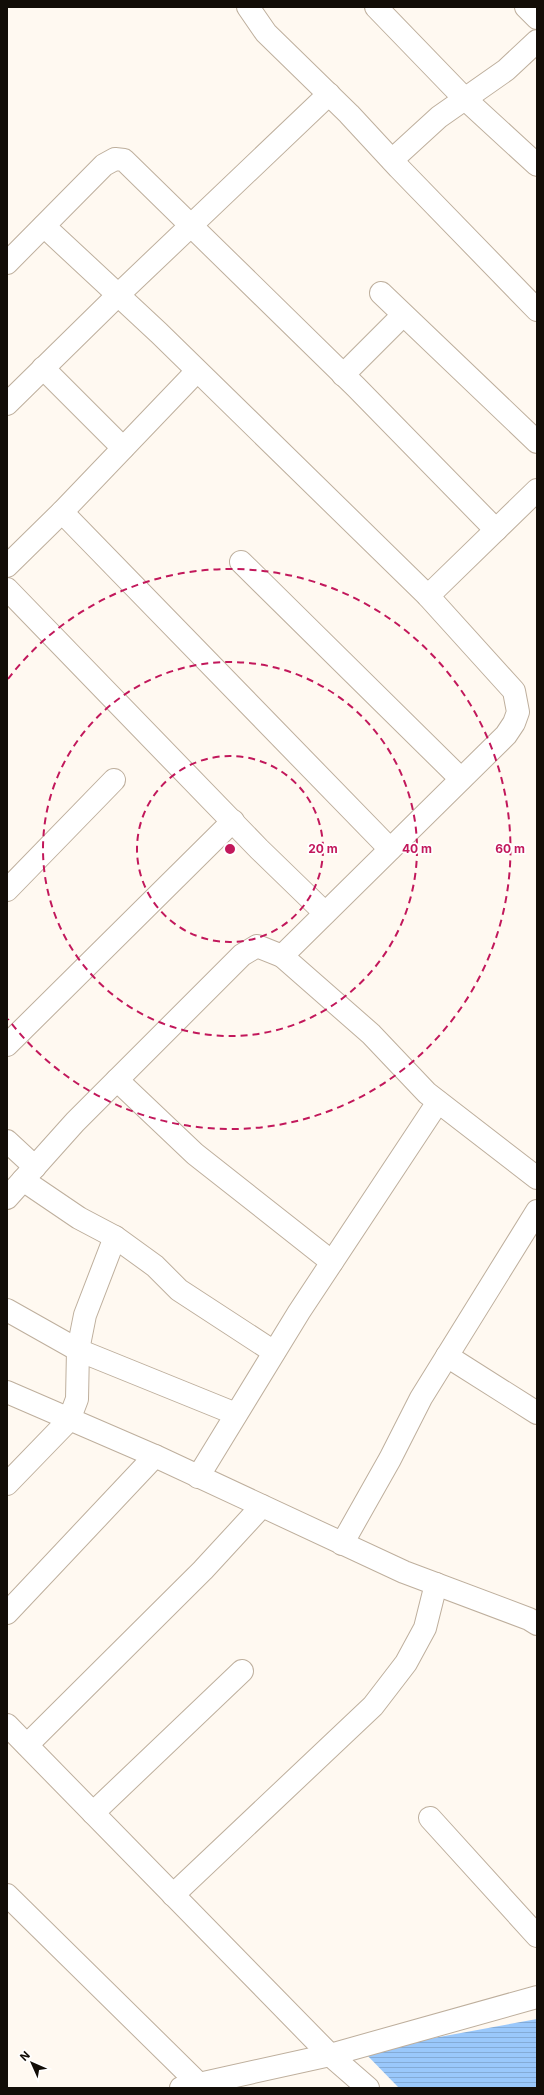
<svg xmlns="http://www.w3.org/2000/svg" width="544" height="2095" font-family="Inter,sans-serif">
<defs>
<pattern id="water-rules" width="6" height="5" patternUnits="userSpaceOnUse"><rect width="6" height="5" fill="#9ac8fb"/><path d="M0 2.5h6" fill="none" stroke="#84abd6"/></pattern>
</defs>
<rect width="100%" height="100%" fill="#fff9f1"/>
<!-- water -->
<path fill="url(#water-rules)" d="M537 2019V2088H399L363 2051Z"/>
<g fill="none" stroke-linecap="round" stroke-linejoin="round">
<!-- minor casing -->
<g stroke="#beaf9d" stroke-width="24">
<g id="minor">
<path d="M248 7 266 33 349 114 399 168 537 310"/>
<path d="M376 7 464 98 537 165"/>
<path d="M526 7 537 18"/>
<path d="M392 160 439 117 506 70 537 41"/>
<path d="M44 226 159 333 428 596 514 691 518 712 514 723 506 735 282 956"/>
<path d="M7 263 104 165 115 159 124 160 356 387 496 530"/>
<path d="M381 293 537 442"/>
<path d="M43 368 123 448"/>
<path d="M343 375 403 315"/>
<path d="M7 404 118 295 329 94"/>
<path d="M62 512 390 849"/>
<path d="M241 562 461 779"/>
<path d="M7 566 62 512 197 371"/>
<path d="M7 589 259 849 325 913"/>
<path d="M428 596 537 490"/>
<path d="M7 890 114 780"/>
<path d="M7 1045 233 821"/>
<path d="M117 1080 195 1154 332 1262"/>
<path d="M7 1141 35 1167"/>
<path d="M23 1180 79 1218 115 1237 155 1266 179 1290 274 1352"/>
<path d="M7 1198 75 1122 242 955 257 946 282 956 371 1034 427 1093 537 1178"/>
<path d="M7 1310 78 1350 236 1414"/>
<path d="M447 1356 537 1413"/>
<path d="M198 1477 299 1312 438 1102"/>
<path d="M7 1484 69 1420 77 1399 78 1350 85 1315 115 1237"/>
<path d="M342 1544 390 1459 421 1398 537 1211"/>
<path d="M7 1613 155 1456"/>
<path d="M7 1725 330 2055 368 2088"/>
<path d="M27 1745 203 1570 262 1506"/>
<path d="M93 1813 242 1671"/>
<path d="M430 1818 537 1936"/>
<path d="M7 1895 199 2084"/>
<path d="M173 1895 373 1706 406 1663 425 1628 436 1584"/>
<path d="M181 2088 330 2055 537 1997"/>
</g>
</g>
<!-- tertiary casing -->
<g stroke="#beaf9d" stroke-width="24">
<path id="tertiary" d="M7 1392 155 1456 404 1572 529 1619 537 1624"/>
</g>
<!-- minor -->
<use href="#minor" stroke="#fff" stroke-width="22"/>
<!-- tertiary -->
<use href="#tertiary" stroke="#fff" stroke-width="22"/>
</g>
<!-- distance rings -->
<g fill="none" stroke="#c2185b" stroke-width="2" stroke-dasharray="7 5">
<circle cx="230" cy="849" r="93"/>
<circle cx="230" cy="849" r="187"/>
<path d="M8 679A280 280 0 1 1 8 1019"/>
</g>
<circle cx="230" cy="849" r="6" fill="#c2185b" stroke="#fff" stroke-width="2"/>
<g font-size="12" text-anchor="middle" font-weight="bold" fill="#c2185b" stroke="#fff" stroke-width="3.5" stroke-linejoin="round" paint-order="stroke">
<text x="323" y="853">20 m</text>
<text x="417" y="853">40 m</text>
<text x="510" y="853">60 m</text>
</g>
<!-- border -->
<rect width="544" height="2095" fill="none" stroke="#120d07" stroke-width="16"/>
<!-- north arrow -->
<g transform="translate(32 2063) rotate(315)" stroke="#ffffff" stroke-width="3" paint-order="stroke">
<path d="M0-3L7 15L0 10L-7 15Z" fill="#120d07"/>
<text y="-6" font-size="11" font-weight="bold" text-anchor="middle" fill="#120d07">N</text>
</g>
</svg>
